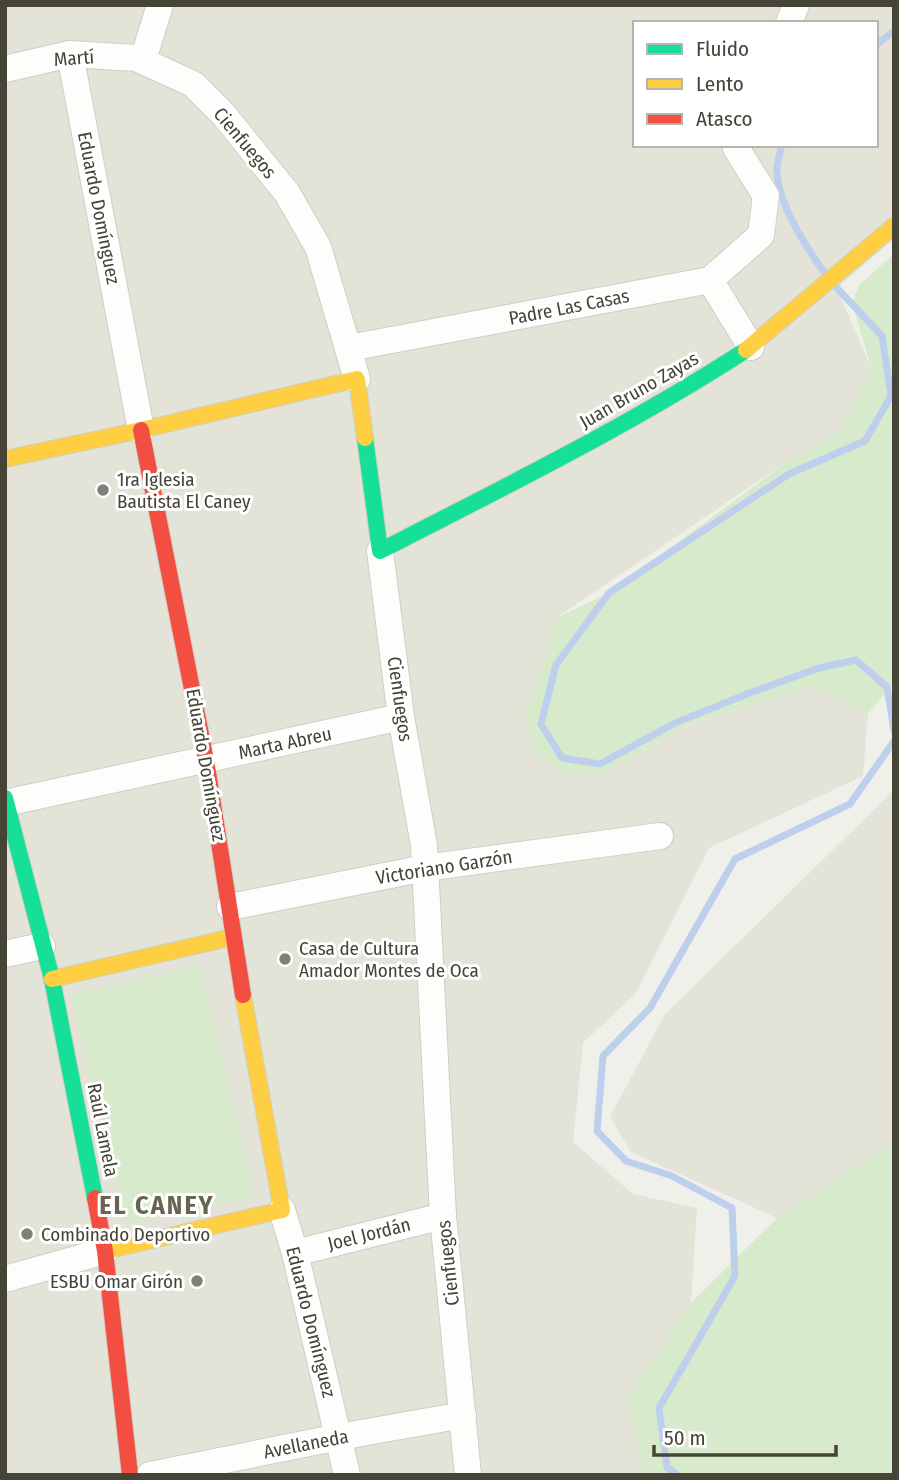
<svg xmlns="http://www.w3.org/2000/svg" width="899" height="1480" font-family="'Fira Sans Condensed',sans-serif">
<rect width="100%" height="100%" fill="#f0f0eb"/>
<!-- residential -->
<g fill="#e4e3d8" fill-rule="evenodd">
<path d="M5 5H894V239L837 288 872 370 839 431 788 461 556 618 525 716 597 776 692 723 812 686 868 714 863 776 709 848 636 993 583 1043 573 1142 633 1194 697 1208 691 1303 628 1397 644 1475H5ZM635 23H876V145H635Z"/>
<path d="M894 787V1142L777 1218 631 1152 610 1117 665 1014 893 791Z"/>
</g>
<!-- green -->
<g fill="#d8eacc">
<path d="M894 254V682L868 714 812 686 692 723 597 776 559 771 537 755 525 716 556 618 609 593 788 461 839 431 872 370 852 303 859 285Z"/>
<path d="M200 965 254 1196 126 1225 71 997Z"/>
<path d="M894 1142V1475H644L628 1397 691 1303 777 1218Z"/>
</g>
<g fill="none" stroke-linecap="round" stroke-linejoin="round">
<!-- stream -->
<g stroke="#bdcfec" stroke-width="7">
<path d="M876 45 894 31"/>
<path d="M782 145C780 152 778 160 777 167 775 199 806 247 824 272"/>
<path d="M836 287 882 336 891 396 865 441 789 474 609 593 556 665 541 724 562 758 600 764 675 723 752 692 819 668 856 660 887 687 894 731"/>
<path d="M677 1475 667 1467 659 1408 735 1276 732 1208 672 1176 626 1161 597 1131 603 1056 650 1008 735 859 850 804 894 741"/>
</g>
<!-- street casing -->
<g stroke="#cecec8" stroke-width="28">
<g id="street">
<path d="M789 23 796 5"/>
<path d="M70 54 141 430"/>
<path d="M143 60 160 5"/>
<path d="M5 69 70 54 136 58 193 84 223 114 287 193 318 247 357 379"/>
<path d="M710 280 751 347"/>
<path d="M349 348 710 280 761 235 766 196 736 148 737 145"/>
<path d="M380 551 401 717 424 845 443 1216 468 1475"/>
<path d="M5 803 401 717"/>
<path d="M230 907 425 868 660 836"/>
<path d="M5 954 42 946"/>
<path d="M282 1210 295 1253 347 1475"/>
<path d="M295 1253 443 1216"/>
<path d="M5 1279 105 1251"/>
<path d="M150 1475 339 1437 463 1415"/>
</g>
</g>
<!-- fast casing -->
<g stroke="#cfcec2" stroke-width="18">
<g id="fast">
<path d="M365 438 380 551C504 487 629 426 746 350"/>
<path d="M5 798 52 979 95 1198"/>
</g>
</g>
<!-- slow casing -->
<g stroke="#cfcec2" stroke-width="18">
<g id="slow">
<path d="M746 350 894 226"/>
<path d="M5 459 141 430 357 379 365 438"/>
<path d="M52 979 233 937"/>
<path d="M105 1251 282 1210 243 995"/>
</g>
</g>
<!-- jam casing -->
<g stroke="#cfcec2" stroke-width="18">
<g id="jam">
<path d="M141 430 206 760 243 995"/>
<path d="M95 1198 105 1251 130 1475"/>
</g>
</g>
<!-- street -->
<use href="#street" stroke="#fdfdfc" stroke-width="26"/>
<!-- fast -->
<use href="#fast" stroke="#16e098" stroke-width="16"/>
<!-- slow -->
<use href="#slow" stroke="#ffcf43" stroke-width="16"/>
<!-- jam -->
<use href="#jam" stroke="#f24e42" stroke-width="16"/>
</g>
<!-- markers -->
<g fill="#828076" stroke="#fff" stroke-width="2.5">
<circle cx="103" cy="490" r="7"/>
<circle cx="285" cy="959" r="7"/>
<circle cx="27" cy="1234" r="7"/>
<circle cx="197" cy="1281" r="7"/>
</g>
<g text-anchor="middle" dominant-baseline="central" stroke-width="6" stroke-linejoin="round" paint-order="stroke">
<!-- street labels -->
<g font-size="19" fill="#464337" stroke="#fff">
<text transform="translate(74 58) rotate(-4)">Martí</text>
<text transform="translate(245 143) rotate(50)">Cienfuegos</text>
<text transform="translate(99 208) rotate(79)">Eduardo Domínguez</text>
<text transform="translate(569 307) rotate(-11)">Padre Las Casas</text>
<text transform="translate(639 390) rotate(-30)">Juan Bruno Zayas</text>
<text transform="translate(400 699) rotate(82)">Cienfuegos</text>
<text transform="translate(285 743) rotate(-12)">Marta Abreu</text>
<text transform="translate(206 765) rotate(80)">Eduardo Domínguez</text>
<text transform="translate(444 867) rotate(-9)">Victoriano Garzón</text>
<text transform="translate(103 1130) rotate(79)">Raúl Lamela</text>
<text transform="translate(369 1234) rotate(-14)">Joel Jordán</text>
<text transform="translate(448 1263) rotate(-96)">Cienfuegos</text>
<text transform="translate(311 1322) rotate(76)">Eduardo Domínguez</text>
<text transform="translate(306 1444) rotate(-11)">Avellaneda</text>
</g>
<!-- poi labels -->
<g font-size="19" fill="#464337" stroke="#fff" text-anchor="start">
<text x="117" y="479">1ra Iglesia<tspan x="117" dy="22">Bautista El Caney</tspan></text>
<text x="299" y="948">Casa de Cultura<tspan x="299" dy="22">Amador Montes de Oca</tspan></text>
<text x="41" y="1234">Combinado Deportivo</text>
<text x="183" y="1281" text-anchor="end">ESBU Omar Girón</text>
</g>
<!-- district labels -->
<g font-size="26" font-weight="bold" letter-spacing="2" fill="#68644f" stroke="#fff">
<text x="157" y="1205">EL CANEY</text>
</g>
</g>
<!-- border -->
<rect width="899" height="1480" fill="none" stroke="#464337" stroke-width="14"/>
<!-- legend -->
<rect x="633" y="21" width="245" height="126" fill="#ffffff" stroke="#b5b4af" stroke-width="2"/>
<rect x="647" y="44" width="35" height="10" fill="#16e098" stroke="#b5b4af" stroke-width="2"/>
<text x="696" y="56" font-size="21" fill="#464337">Fluido</text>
<rect x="647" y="79" width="35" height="10" fill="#ffcf43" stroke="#b5b4af" stroke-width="2"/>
<text x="696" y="91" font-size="21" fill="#464337">Lento</text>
<rect x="647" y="114" width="35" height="10" fill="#f24e42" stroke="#b5b4af" stroke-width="2"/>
<text x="696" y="126" font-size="21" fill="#464337">Atasco</text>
<!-- scale -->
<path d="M654 1445v10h182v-10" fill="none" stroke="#464337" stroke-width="3.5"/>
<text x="664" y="1445" font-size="21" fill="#464337" stroke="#ffffff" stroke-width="5" paint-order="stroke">50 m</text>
</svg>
